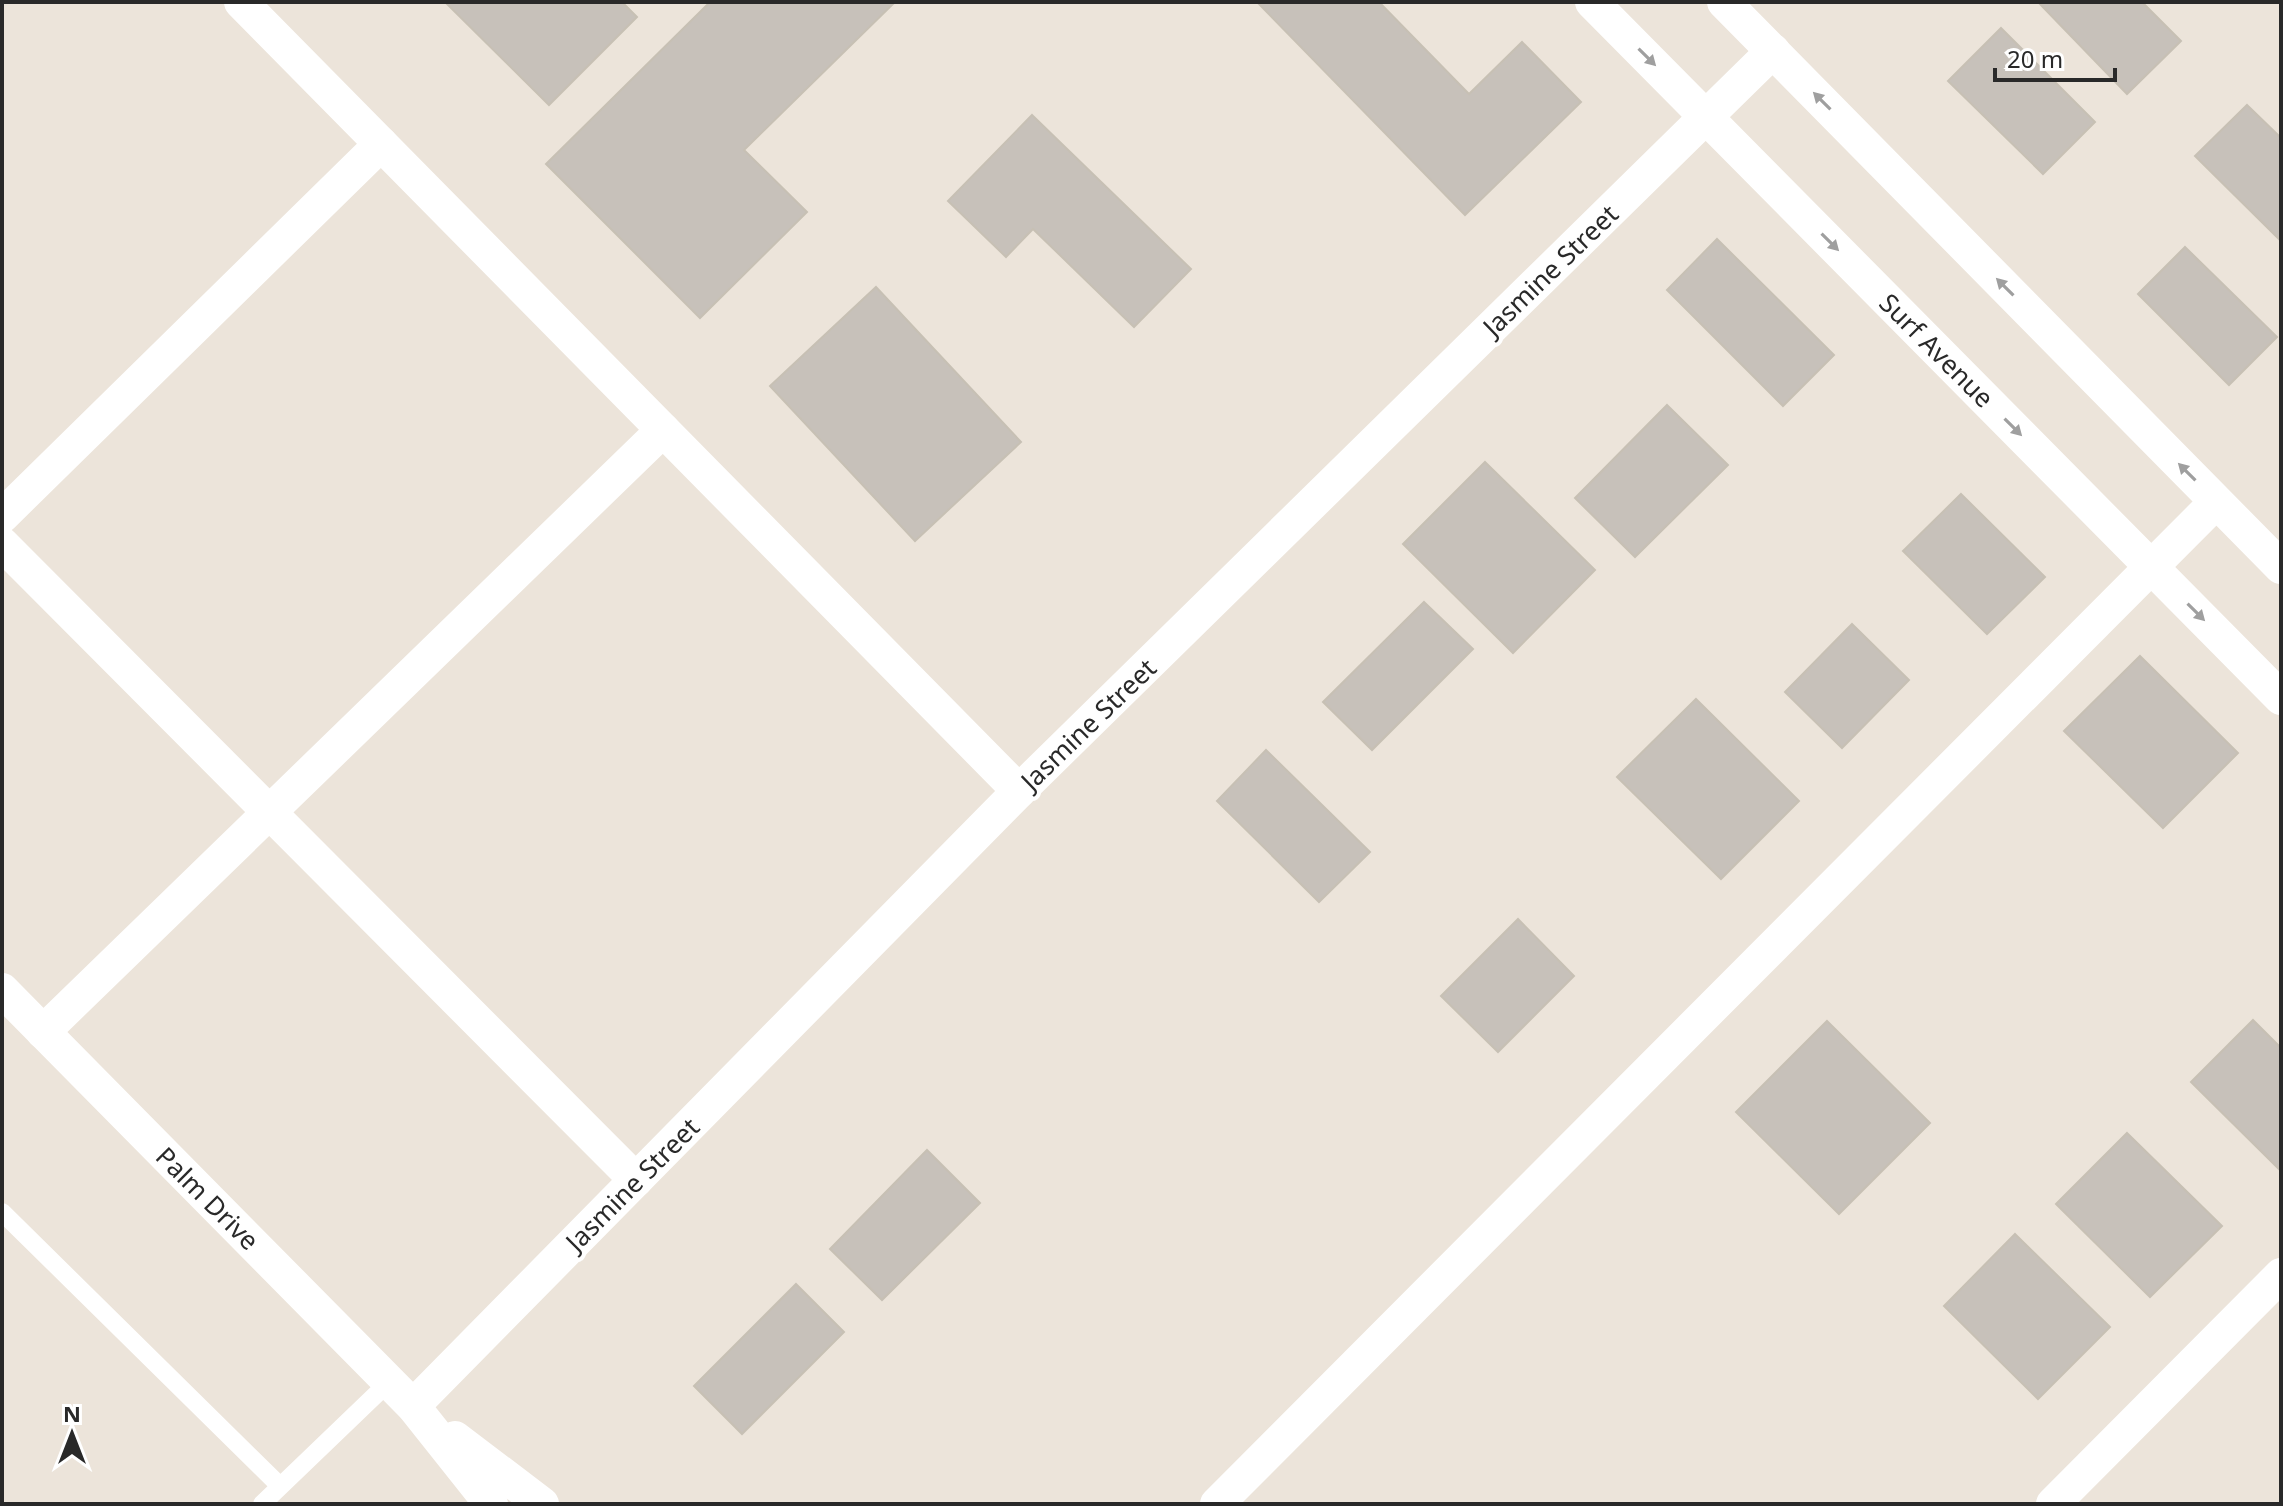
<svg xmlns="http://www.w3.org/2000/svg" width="2283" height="1506" font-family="'Noto Sans',sans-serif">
<rect width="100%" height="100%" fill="#ece4da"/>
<!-- building -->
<g fill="#c7c1ba" stroke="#c7c0b4" stroke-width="2">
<path d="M445 2H622L637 17 549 105Z"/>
<path d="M710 2H895L744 150 807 212 700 318 546 164Z"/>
<path d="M1257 2H1379L1469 94 1522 42 1581 102 1465 215Z"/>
<path d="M2038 2H2142L2181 41 2127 94Z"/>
<path d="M2001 28 2095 122 2043 174 1948 81Z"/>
<path d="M2247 105 2281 138V241L2195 156Z"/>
<path d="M1032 115 1191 269 1134 327 1033 229 1006 257 948 201Z"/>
<path d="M1717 239 1834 355 1783 406 1667 290Z"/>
<path d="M2185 247 2277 337 2229 385 2138 294Z"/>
<path d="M876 287 1021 442 915 541 770 386Z"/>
<path d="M1667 405 1728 465 1635 557 1575 498Z"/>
<path d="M1485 462 1595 570 1513 653 1403 544Z"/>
<path d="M1961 494 2045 577 1987 634 1903 551Z"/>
<path d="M1424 602 1473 649 1372 750 1323 702Z"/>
<path d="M1852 624 1909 680 1842 748 1785 692Z"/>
<path d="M2140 656 2238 753 2163 828 2064 731Z"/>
<path d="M1696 699 1799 801 1721 879 1617 777Z"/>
<path d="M1266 750 1370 852 1319 902 1217 801Z"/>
<path d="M1518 919 1574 976 1498 1052 1441 996Z"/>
<path d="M2253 1020 2281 1048 2280 1170 2191 1082Z"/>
<path d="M1827 1021 1930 1123 1839 1214 1736 1112Z"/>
<path d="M2127 1133 2222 1226 2150 1297 2056 1204Z"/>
<path d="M927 1150 980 1203 882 1300 830 1249Z"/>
<path d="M2015 1234 2110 1327 2038 1399 1944 1306Z"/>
<path d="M796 1284 844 1332 742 1434 694 1386Z"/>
</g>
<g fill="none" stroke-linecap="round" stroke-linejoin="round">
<!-- lane -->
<g stroke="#fff" stroke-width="18">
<path d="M2 1212 279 1485"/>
<path d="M262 1504 389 1382"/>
</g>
<!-- street -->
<g stroke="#fff" stroke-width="34">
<path d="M241 2 1019 791"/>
<path d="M1592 2 2281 698"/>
<path d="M1724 2 2281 567"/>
<path d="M2 516 381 144"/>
<path d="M2 544 636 1180"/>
<path d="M2 990 413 1406 491 1504"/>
<path d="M43 1032 663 430"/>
<path d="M413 1406 1019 791 1773 51"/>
<path d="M455 1438 542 1504"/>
<path d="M1217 1504 2216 502"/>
<path d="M2053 1504 2281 1275"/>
</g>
</g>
<!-- one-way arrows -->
<defs><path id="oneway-solid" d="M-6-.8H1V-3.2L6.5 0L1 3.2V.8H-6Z" transform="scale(2)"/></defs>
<g fill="#9f9f9f">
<use href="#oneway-solid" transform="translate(1647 57) rotate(45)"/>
<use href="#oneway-solid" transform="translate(1822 101) rotate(-135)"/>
<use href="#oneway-solid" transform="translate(1830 242) rotate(45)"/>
<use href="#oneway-solid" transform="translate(2005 287) rotate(-135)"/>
<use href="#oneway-solid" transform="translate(2013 427) rotate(45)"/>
<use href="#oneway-solid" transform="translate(2187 472) rotate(-135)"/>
<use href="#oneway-solid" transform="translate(2196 612) rotate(45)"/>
</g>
<g text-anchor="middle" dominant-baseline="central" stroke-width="8" stroke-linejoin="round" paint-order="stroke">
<!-- street labels -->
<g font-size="26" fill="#292929" stroke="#fff">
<text transform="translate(1550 270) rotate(-44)">Jasmine Street</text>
<text transform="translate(1937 350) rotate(45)">Surf Avenue</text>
<text transform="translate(1088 724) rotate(-44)">Jasmine Street</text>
<text transform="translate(632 1184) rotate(-45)">Jasmine Street</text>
<text transform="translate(208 1198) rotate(45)">Palm Drive</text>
</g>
</g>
<!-- border -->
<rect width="2283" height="1506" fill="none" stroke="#292929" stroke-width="8"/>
<!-- north arrow -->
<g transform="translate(72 1434)" stroke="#ffffff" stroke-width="6" paint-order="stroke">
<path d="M0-6L14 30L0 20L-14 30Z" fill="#292929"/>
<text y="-12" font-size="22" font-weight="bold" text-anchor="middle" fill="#292929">N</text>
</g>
<!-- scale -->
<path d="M1995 68v12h120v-12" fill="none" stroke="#292929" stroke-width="4"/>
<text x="2007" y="68" font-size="24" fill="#292929" stroke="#ffffff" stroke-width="6" paint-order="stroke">20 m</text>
</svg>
